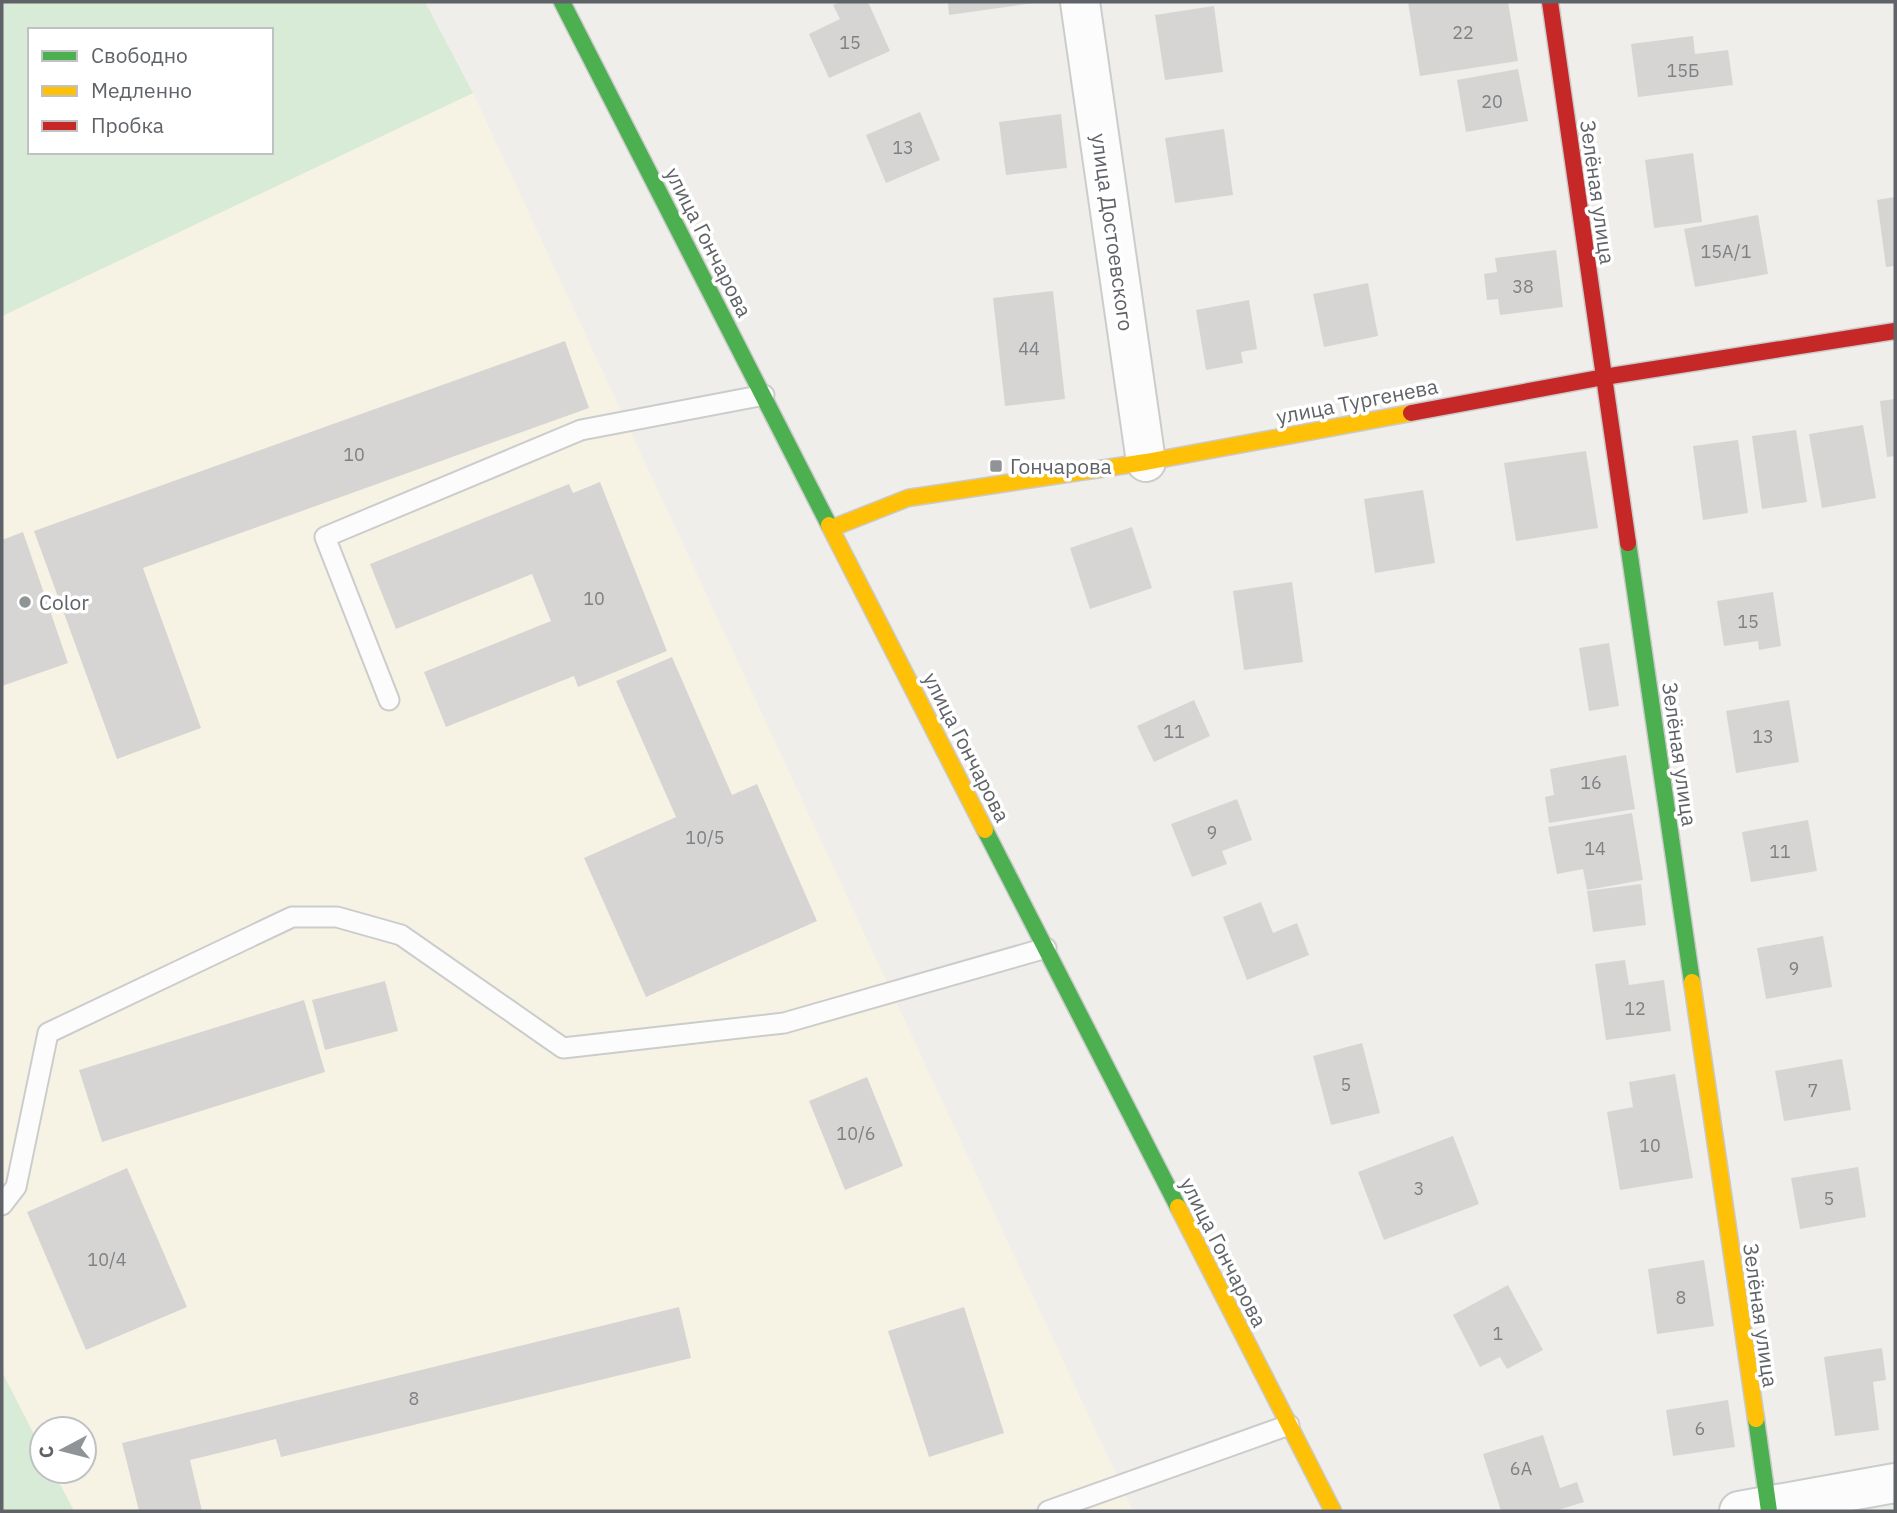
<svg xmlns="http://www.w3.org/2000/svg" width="1897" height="1513" font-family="'IBM Plex Sans',sans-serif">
<rect width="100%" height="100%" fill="#efeeea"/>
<!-- commercial -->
<path fill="#f7f3e4" d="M473 93 1133 1511H74L53 1471H84V1429H42V1450L2 1372V316Z"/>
<!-- green -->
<g fill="#d8ebd6" fill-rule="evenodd">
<path d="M2 2H425L473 93 2 316ZM30 30H271V152H30Z"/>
<path d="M2 1372 42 1450V1471H53L74 1511H2Z"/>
</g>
<!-- building -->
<g fill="#d6d5d3">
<path d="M841 2H868L890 51 829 78 809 34 840 19 833 5Z"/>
<path d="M948 2H1034V3L949 15Z"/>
<path d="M1408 2H1508L1518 61 1420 76Z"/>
<path d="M1214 6 1223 72 1165 80 1155 15Z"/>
<path d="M1693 36 1695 54 1728 50 1733 85 1638 97 1631 44Z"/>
<path d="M1518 69 1528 121 1466 132 1457 80Z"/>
<path d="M920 112 940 160 886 183 866 135Z"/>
<path d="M1061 114 1067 168 1006 175 999 122Z"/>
<path d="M1224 129 1233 195 1175 203 1165 138Z"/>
<path d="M1693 153 1702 222 1654 228 1645 160Z"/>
<path d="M1895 197V266L1886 267 1877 200Z"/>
<path d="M1758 215 1768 274 1695 287 1684 229Z"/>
<path d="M1556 250 1563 307 1500 315 1498 299 1487 300 1484 274 1497 272 1495 258Z"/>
<path d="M1368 283 1378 336 1324 347 1313 294Z"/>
<path d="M1053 291 1065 399 1005 406 993 298Z"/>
<path d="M1249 300 1257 349 1241 352 1243 363 1206 370 1196 310Z"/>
<path d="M565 341 589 408 143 568 201 728 117 759 34 531Z"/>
<path d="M1895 399V456L1887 457 1880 401Z"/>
<path d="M1863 425 1876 498 1822 508 1809 434Z"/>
<path d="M1796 430 1807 502 1762 509 1752 436Z"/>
<path d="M1738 440 1748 513 1703 520 1693 446Z"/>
<path d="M1586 451 1598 528 1516 541 1504 463Z"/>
<path d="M600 482 667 651 578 687 574 676 446 727 424 672 551 621 532 574 396 629 370 564 569 484 573 493Z"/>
<path d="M1423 490 1435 563 1375 573 1364 499Z"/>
<path d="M1132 527 1152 588 1090 609 1070 548Z"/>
<path d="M23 532 68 663 2 686V540Z"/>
<path d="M1292 582 1303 662 1244 670 1233 591Z"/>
<path d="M1773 592 1781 646 1759 650 1758 641 1724 646 1717 601Z"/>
<path d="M1609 643 1619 706 1589 711 1579 648Z"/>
<path d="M672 657 732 795 757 784 817 921 646 997 584 858 676 817 616 681Z"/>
<path d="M1194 700 1210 736 1154 762 1137 726Z"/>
<path d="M1789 700 1799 762 1736 773 1726 711Z"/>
<path d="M1626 755 1635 809 1549 823 1545 797 1554 795 1550 769Z"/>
<path d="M1237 799 1252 840 1222 851 1227 864 1192 877 1171 824Z"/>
<path d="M1632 813 1643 880 1587 890 1583 869 1557 874 1548 827Z"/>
<path d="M1808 820 1817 871 1751 882 1742 832Z"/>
<path d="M1641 884 1646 925 1593 932 1587 891Z"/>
<path d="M1261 902 1273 933 1297 923 1309 955 1247 980 1223 917Z"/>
<path d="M1823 936 1832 987 1766 999 1757 948Z"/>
<path d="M1625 960 1629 985 1664 980 1671 1031 1606 1040 1595 964Z"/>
<path d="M385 981 398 1031 325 1050 312 1000Z"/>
<path d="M304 1000 325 1072 102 1142 79 1070Z"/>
<path d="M1362 1043 1380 1113 1331 1125 1313 1056Z"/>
<path d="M1842 1059 1851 1110 1784 1121 1775 1071Z"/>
<path d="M1675 1074 1693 1178 1620 1190 1607 1112 1633 1107 1629 1082Z"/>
<path d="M867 1077 903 1166 845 1190 809 1101Z"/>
<path d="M1453 1136 1479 1204 1384 1240 1358 1172Z"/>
<path d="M1858 1167 1866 1217 1800 1229 1791 1178Z"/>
<path d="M127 1168 187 1307 86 1350 27 1212Z"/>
<path d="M1704 1260 1714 1326 1657 1334 1648 1269Z"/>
<path d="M1508 1285 1543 1350 1507 1369 1500 1357 1480 1367 1453 1315Z"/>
<path d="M679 1307 691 1358 281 1457 276 1439 190 1460 202 1511H139L122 1443Z"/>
<path d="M964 1307 1004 1433 929 1457 888 1331Z"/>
<path d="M1882 1348 1886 1380 1873 1382 1879 1430 1835 1436 1824 1357Z"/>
<path d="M1728 1400 1735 1447 1673 1456 1666 1410Z"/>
<path d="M1543 1435 1560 1488 1577 1482 1584 1502 1555 1511H1501L1483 1454Z"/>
</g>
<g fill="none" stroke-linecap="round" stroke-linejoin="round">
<!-- lane casing -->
<g stroke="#cbcccc" stroke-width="23">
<g id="lane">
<path d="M389 700 325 537 581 430 764 395"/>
<path d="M2 1205 16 1187 48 1033 292 917H337L401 935 563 1048 784 1023 1046 948"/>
<path d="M1048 1511 1289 1425"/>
</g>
</g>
<!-- street casing -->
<g stroke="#cbcccc" stroke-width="42">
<g id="street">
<path d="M1080 2 1146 462"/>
<path d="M1739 1511 1895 1483"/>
</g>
</g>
<!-- fast casing -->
<g stroke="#cacacb" stroke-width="19">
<g id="fast">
<path d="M562 2 829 525"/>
<path d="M1628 543 1692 982"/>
<path d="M985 830 1178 1207"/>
<path d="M1756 1419 1769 1511"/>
</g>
</g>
<!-- slow casing -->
<g stroke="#cacacb" stroke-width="19">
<g id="slow">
<path d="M829 525 985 830"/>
<path d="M832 528 908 498 1146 462 1411 413"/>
<path d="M1692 982 1756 1419"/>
<path d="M1178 1207 1333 1511"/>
</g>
</g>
<!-- jam casing -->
<g stroke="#cacacb" stroke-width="19">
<g id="jam">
<path d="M1550 2 1628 543"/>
<path d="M1411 413 1604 377 1895 331"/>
</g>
</g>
<!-- lane -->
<use href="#lane" stroke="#fdfcfc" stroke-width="19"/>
<!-- street -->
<use href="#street" stroke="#fdfcfc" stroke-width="38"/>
<!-- fast -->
<use href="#fast" stroke="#4caf50" stroke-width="16"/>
<!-- slow -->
<use href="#slow" stroke="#ffc107" stroke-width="16"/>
<!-- jam -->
<use href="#jam" stroke="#c62828" stroke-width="16"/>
</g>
<!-- markers -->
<g fill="#919496" stroke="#fff" stroke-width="2.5">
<rect x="989" y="459" width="14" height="14" rx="3.5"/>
<circle cx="25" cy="602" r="7"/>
</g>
<g text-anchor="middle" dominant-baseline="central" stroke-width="7" stroke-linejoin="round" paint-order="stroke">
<!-- number labels -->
<g font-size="18" fill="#7e8184">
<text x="1463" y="32">22</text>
<text x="850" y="42">15</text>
<text x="1683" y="70">15Б</text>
<text x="1492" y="101">20</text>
<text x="903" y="147">13</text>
<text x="1726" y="251">15А/1</text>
<text x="1523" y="286">38</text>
<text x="1029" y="348">44</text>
<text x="354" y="454">10</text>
<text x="594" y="598">10</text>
<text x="1748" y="621">15</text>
<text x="1174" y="731">11</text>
<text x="1763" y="736">13</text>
<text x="1591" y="782">16</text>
<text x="1212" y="832">9</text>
<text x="705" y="837">10/5</text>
<text x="1595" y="848">14</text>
<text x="1780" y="851">11</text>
<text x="1794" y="968">9</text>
<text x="1635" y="1008">12</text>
<text x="1346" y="1084">5</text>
<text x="1813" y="1090">7</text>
<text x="856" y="1133">10/6</text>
<text x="1650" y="1145">10</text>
<text x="1419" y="1188">3</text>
<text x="1829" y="1198">5</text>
<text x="107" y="1259">10/4</text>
<text x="1681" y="1297">8</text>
<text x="1498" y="1333">1</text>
<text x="414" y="1398">8</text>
<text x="1700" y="1428">6</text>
<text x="1521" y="1468">6А</text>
</g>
<!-- street labels -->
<g font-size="21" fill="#5f6368" stroke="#fff">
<text transform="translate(1598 192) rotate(82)">Зелёная улица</text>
<text transform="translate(1113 232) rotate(82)">улица Достоевского</text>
<text transform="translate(709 242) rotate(63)">улица Гончарова</text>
<text transform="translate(1357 401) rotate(-11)">улица Тургенева</text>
<text transform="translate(967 747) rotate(63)">улица Гончарова</text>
<text transform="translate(1680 754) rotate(82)">Зелёная улица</text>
<text transform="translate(1224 1252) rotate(63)">улица Гончарова</text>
<text transform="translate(1761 1315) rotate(82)">Зелёная улица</text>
</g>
<!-- poi labels -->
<g font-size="21" fill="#5f6368" stroke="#fff" text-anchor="start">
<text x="1010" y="466">Гончарова</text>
<text x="39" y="602">Color</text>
</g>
</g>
<!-- border -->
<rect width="1897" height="1513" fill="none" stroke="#5f6368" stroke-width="7"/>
<!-- legend -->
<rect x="28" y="28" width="245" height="126" fill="#ffffff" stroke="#bfc1c3" stroke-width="2"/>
<rect x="42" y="51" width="35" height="10" fill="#4caf50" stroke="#bfc1c3" stroke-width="2"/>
<text x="91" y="63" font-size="21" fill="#5f6368">Свободно</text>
<rect x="42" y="86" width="35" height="10" fill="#ffc107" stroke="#bfc1c3" stroke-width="2"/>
<text x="91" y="98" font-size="21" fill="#5f6368">Медленно</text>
<rect x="42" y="121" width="35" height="10" fill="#c62828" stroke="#bfc1c3" stroke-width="2"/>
<text x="91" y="133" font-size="21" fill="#5f6368">Пробка</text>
<!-- north arrow -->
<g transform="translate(63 1450) rotate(263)"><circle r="33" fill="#ffffff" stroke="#bfc1c3" stroke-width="2"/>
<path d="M0-5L12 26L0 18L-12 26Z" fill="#919496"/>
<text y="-10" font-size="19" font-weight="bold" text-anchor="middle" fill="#5f6368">С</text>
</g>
</svg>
